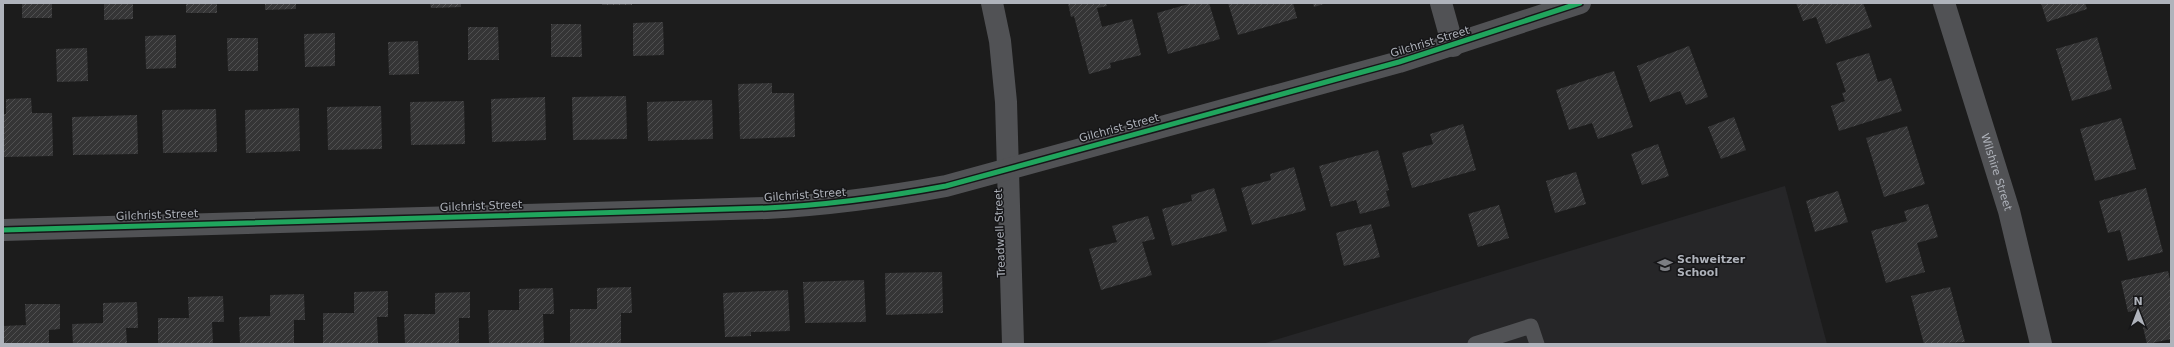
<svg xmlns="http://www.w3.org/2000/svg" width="2174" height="347" font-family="'DejaVu Sans',sans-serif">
<defs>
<pattern id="building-hatch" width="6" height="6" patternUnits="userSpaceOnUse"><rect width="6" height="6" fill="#353536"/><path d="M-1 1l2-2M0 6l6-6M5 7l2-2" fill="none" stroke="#505051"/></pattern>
</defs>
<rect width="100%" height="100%" fill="#1c1c1c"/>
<!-- built -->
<path fill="#262628" d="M1785 186 1827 344H1262Z"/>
<!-- building -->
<g fill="url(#building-hatch)">
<rect x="22" y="3" width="30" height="15"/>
<path d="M104 3H133V19L104 20Z"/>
<rect x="186" y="3" width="31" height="10"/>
<path d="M265 3H296V9L265 10Z"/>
<path d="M430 3H461V7L431 8Z"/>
<rect x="602" y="3" width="30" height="2"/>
<path d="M1068 3H1106L1107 6 1097 8 1102 27 1132 19 1141 55 1110 63 1111 68 1089 74 1074 16 1071 17Z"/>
<path d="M1192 3H1209L1220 39 1168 54 1157 13Z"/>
<path d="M1228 3H1293L1297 18 1238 35Z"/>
<path d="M1313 3H1327L1314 7Z"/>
<path d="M1796 3H1863L1872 27 1826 44 1816 17 1803 21Z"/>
<path d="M2041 3H2085L2087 9 2047 22Z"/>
<path d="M663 22 664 55 633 56V23Z"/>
<path d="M551 24H581L582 57H551Z"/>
<path d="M468 27H498L499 60H468Z"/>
<path d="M335 33V66L305 67 304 34Z"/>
<path d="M176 35V68L146 69 145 36Z"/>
<path d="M2097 37 2112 89 2072 101 2056 49Z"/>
<path d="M227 38H258V71H228Z"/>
<path d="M418 41 419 74 389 75 388 42Z"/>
<path d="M1689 46 1708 97 1686 105 1680 91 1650 102 1637 66Z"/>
<path d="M87 48 88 81 57 82 56 49Z"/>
<path d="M1869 53 1878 82 1891 78 1902 111 1839 131 1831 106 1845 101 1842 93 1846 92 1836 63Z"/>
<path d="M1614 71 1633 127 1598 139 1592 123 1569 130 1556 90Z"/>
<path d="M772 83V93H794L795 137 740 139 738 84Z"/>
<path d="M626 96 627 139 573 140 572 97Z"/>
<path d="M545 97 546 140 492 142 491 99Z"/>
<path d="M31 98 32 113H52L53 156 3 157V114H6V99Z"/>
<path d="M712 100 713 139 648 141 647 102Z"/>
<path d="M464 101 465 144 411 145 410 102Z"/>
<path d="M381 106 382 149 328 150 327 107Z"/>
<path d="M299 108 300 151 246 153 245 110Z"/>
<path d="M216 109 217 152 163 153 162 110Z"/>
<path d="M137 115 138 154 73 155 72 117Z"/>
<path d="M1734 117 1746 150 1721 159 1708 127Z"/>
<path d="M2121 118 2136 169 2095 181 2080 129Z"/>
<path d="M1463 124 1476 170 1412 188 1402 153 1433 144 1430 134Z"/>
<path d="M1907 126 1925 184 1884 197 1866 138Z"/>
<path d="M1658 144 1669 176 1642 185 1631 154Z"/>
<path d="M1378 150 1389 190 1386 191 1390 206 1360 214 1356 200 1331 207 1319 166Z"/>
<path d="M1294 167 1306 210 1252 225 1241 188 1271 180 1270 174Z"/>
<path d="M1576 172 1586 204 1555 213 1546 181Z"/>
<path d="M1214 188 1227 231 1172 246 1162 209 1192 201 1191 195Z"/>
<path d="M2146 188 2163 252 2128 261 2120 230 2108 233 2099 201Z"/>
<path d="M1838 191 1848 222 1815 232 1806 201Z"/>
<path d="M1928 204 1938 237 1917 243 1925 272 1886 283 1871 231 1907 221 1904 211Z"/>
<path d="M1499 205 1509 238 1478 247 1468 214Z"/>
<path d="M1148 216 1155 239 1142 242 1152 275 1101 290 1089 249 1117 242 1112 226Z"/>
<path d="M1371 224 1380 257 1344 266 1336 233Z"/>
<path d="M2168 271 2171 284V339L2147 344 2139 310 2128 312 2121 281Z"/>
<path d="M942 272 943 313 886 315 885 273Z"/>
<path d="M864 280 866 322 805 323 803 282Z"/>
<path d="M631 287 632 313H621V344H570V309H597V288Z"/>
<path d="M1950 287 1965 342 1924 344 1911 296Z"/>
<path d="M553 288 554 314H543L544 344H489L488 310H519V289Z"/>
<path d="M788 290 790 331 751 332V336L725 337 723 293Z"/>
<path d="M388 291V317H377L378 344H323V313H354V292Z"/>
<path d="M470 292V318H459V344H405L404 314H435V293Z"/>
<path d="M304 294 305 320H294V344H240L239 317 270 316V295Z"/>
<path d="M223 296 224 322H212L213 344H158V318H189L188 297Z"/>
<path d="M137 302 138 328H126L127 344H73L72 324 103 323V303Z"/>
<path d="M25 304H60V329L49 330V344H3V326L26 325Z"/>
</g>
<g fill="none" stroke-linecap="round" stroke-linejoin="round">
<!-- service -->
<path stroke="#515255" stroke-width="15" d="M1475 344 1531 326 1537 344"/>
<!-- minor -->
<g stroke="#515255" stroke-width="22">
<path d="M992 3 1000 41 1006 102 1013 344"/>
<path d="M1441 3 1453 46"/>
<path id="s1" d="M1944 3 2009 211 2041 344"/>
<path d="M3 230 767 208C828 205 886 197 946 186L1399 62 1580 3"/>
</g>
<!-- cycleway casing -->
<g stroke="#161618" stroke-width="8">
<path id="cycleway" d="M3 230 767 208C828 205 886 197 946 186L1399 62 1580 3"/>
</g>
<!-- cycleway -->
<use href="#cycleway" stroke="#20a55d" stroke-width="5"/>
</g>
<!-- icons -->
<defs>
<g id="school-bare" transform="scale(1.2)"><path d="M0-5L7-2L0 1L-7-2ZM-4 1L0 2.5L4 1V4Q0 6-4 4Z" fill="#7c7e83" stroke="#161618" stroke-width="2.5" paint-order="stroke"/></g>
</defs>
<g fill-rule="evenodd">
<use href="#school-bare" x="1665" y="265"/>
</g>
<g text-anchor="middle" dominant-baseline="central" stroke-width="3" stroke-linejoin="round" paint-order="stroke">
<!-- street labels -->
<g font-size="11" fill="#afb3bb" stroke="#161618">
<text transform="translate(1430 42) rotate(-17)">Gilchrist Street</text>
<text transform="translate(1119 128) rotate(-15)">Gilchrist Street</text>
<text stroke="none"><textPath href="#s1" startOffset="177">Wilshire Street</textPath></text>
<text transform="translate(805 195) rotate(-4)">Gilchrist Street</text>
<text transform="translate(481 206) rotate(-2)">Gilchrist Street</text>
<text transform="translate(157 215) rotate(-2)">Gilchrist Street</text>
<text transform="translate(1000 233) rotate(-92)">Treadwell Street</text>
</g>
<!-- poi labels -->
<g font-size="11" font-weight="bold" fill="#afb3bb" stroke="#161618" text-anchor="start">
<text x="1677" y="259">Schweitzer<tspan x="1677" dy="13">School</tspan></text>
</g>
</g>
<!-- border -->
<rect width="2174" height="347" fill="none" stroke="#afb3bb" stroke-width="8"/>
<!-- north arrow -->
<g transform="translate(2138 311)" stroke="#161618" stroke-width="3" paint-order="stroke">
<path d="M0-3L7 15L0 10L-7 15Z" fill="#afb3bb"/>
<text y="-6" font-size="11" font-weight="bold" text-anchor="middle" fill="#afb3bb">N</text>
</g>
</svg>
